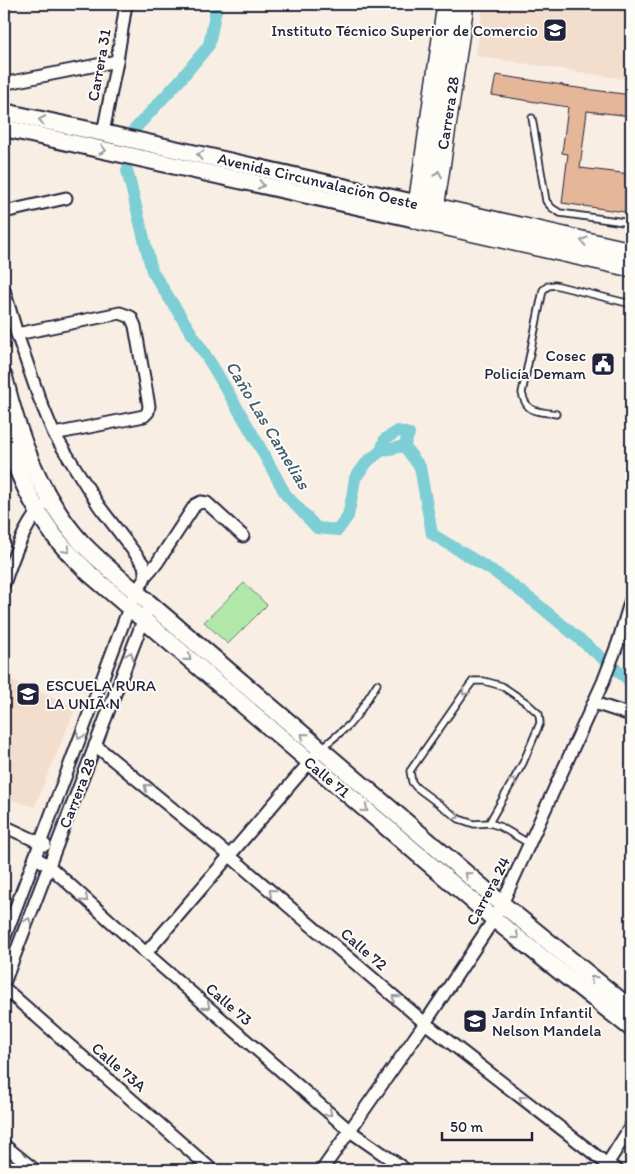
<svg xmlns="http://www.w3.org/2000/svg" width="635" height="1174" font-family="Itim,sans-serif">
<rect width="100%" height="100%" fill="#f8eee4"/>
<filter id="ink" filterUnits="userSpaceOnUse"><feTurbulence type="fractalNoise" baseFrequency=".02" numOctaves="2"/><feDisplacementMap in="SourceGraphic" scale="10" xChannelSelector="R" yChannelSelector="G"/><feConvolveMatrix kernelMatrix="1 2 1 2 8 2 1 2 1" color-interpolation-filters="sRGB"/></filter>
<g filter="url(#ink)">
<!-- built -->
<g fill="#f3ddcd">
<path d="M483 4H631V80L476 56Z"/>
<path d="M12 681 76 707 34 807 4 797V705Z"/>
</g>
<!-- green -->
<path fill="#b1e8aa" stroke="#6a8572" d="M244 583 267 605 228 644 204 622Z"/>
<g fill="none" stroke-linecap="round" stroke-linejoin="round">
<!-- canal -->
<g stroke="#7dced5" stroke-width="12">
<path d="M132 132 181 79 209 45 217 4"/>
<path d="M127 170 152 271 215 370 256 440 286 495 317 528 338 530 348 516 352 497 355 478 368 461 381 451 404 446 420 467 432 534 496 573 536 603 631 682"/>
<path d="M381 451 385 439 398 431 409 434 404 446"/>
</g>
</g>
<!-- building -->
<path fill="#e6b698" stroke="#22223b" d="M496 75 563 85V86L631 95V116L587 111 580 168 630 174 625 212 562 203 568 154 562 153 568 107 492 95Z"/>
<g fill="none" stroke-linecap="round" stroke-linejoin="round">
<!-- service casing -->
<g stroke="#22223b" stroke-width="9">
<g id="service">
<path d="M532 118 546 201 552 208 560 213 631 223"/>
<path d="M556 414C537 411 527 414 522 393L543 290 548 286 555 285 631 304"/>
<path d="M322 748 349 725 358 714 377 684"/>
<path d="M489 823 523 763 540 723 539 714 527 703 502 686 484 681H473L467 689 410 771 412 782 416 787 459 819 474 824 489 823 499 826 530 844"/>
</g>
</g>
<!-- minor casing -->
<g stroke="#22223b" stroke-width="15">
<g id="minor">
<path d="M12 82 117 61"/>
<path d="M103 133 117 61 126 4"/>
<path d="M4 212 66 198"/>
<path d="M4 290 17 334 38 395 54 434 99 506 144 565C147 581 143 580 136 592 133 597 131 603 129 608L4 939"/>
<path d="M17 334 120 313 131 317 135 326 149 406 148 412 144 416 54 434"/>
<path d="M146 575 157 563 195 505 201 502 207 503 243 536"/>
<path d="M4 584C13 557 23 529 41 507"/>
<path d="M594 703 631 715"/>
<path d="M95 745 230 856 425 1023 607 1164 617 1170"/>
<path d="M4 826 45 845"/>
<path d="M35 857 49 866 146 953 350 1131 406 1170"/>
<path d="M146 953 314 757"/>
<path d="M4 983 146 613"/>
<path d="M4 988 212 1170"/>
<path d="M4 1145 35 1170"/>
<path d="M604 1169 631 1126"/>
<path d="M322 1170 425 1023 494 919 502 904 603 682 618 643 631 599"/>
</g>
</g>
<!-- secondary casing -->
<g stroke="#22223b" stroke-width="20">
<g id="secondary">
<path d="M4 112 103 133 419 204"/>
<path d="M4 128 416 219"/>
<path d="M4 377C18 435 39 495 80 541 97 559 117 576 136 592L502 904 631 1009"/>
<path d="M4 433C15 466 32 506 53 534 64 549 77 561 90 574L494 919 631 1028"/>
</g>
</g>
<!-- primary casing -->
<g stroke="#22223b" stroke-width="22">
<g id="primary">
<path d="M447 4 416 219 631 267"/>
<path d="M422 205 631 252"/>
<path d="M432 222 464 4"/>
</g>
</g>
<!-- service -->
<use href="#service" stroke="#fdfcf7" stroke-width="5.5"/>
<!-- minor -->
<use href="#minor" stroke="#fdfcf7" stroke-width="11"/>
<!-- secondary -->
<use href="#secondary" stroke="#fdfcf7" stroke-width="16"/>
<!-- primary -->
<use href="#primary" stroke="#fdfcf7" stroke-width="19"/>
</g>
<!-- one-way arrows -->
<defs><path id="oneway-chevron" d="M-2-3.5L2.5 0L-2 3.5" fill="none" stroke-width="1.6" stroke-linecap="round" stroke-linejoin="round" transform="scale(1.25)"/></defs>
<g stroke="#9a9aa2">
<use href="#oneway-chevron" transform="translate(42 120) rotate(-168)"/>
<use href="#oneway-chevron" transform="translate(103 150) rotate(12)"/>
<use href="#oneway-chevron" transform="translate(200 155) rotate(-167)"/>
<use href="#oneway-chevron" transform="translate(438 174) rotate(-81)"/>
<use href="#oneway-chevron" transform="translate(261 185) rotate(12)"/>
<use href="#oneway-chevron" transform="translate(584 241) rotate(-167)"/>
<use href="#oneway-chevron" transform="translate(67 550) rotate(49)"/>
<use href="#oneway-chevron" transform="translate(130 655) rotate(-69)"/>
<use href="#oneway-chevron" transform="translate(188 658) rotate(41)"/>
<use href="#oneway-chevron" transform="translate(465 692) rotate(127)"/>
<use href="#oneway-chevron" transform="translate(80 736) rotate(111)"/>
<use href="#oneway-chevron" transform="translate(304 736) rotate(-140)"/>
<use href="#oneway-chevron" transform="translate(513 781) rotate(-61)"/>
<use href="#oneway-chevron" transform="translate(147 787) rotate(-140)"/>
<use href="#oneway-chevron" transform="translate(365 809) rotate(40)"/>
<use href="#oneway-chevron" transform="translate(456 816) rotate(32)"/>
<use href="#oneway-chevron" transform="translate(468 875) rotate(-140)"/>
<use href="#oneway-chevron" transform="translate(272 892) rotate(-139)"/>
<use href="#oneway-chevron" transform="translate(85 899) rotate(42)"/>
<use href="#oneway-chevron" transform="translate(28 921) rotate(-69)"/>
<use href="#oneway-chevron" transform="translate(516 936) rotate(38)"/>
<use href="#oneway-chevron" transform="translate(593 979) rotate(-141)"/>
<use href="#oneway-chevron" transform="translate(395 998) rotate(-139)"/>
<use href="#oneway-chevron" transform="translate(207 1006) rotate(41)"/>
<use href="#oneway-chevron" transform="translate(522 1099) rotate(-142)"/>
<use href="#oneway-chevron" transform="translate(329 1113) rotate(41)"/>
</g>
</g>
<!-- icons -->
<defs>
<g id="university-square" transform="scale(1.25)"><rect x="-9" y="-9" width="18" height="18" rx="4" fill="#22223b" stroke="#fdfcf7"/><path d="M0-5L7-2L0 1L-7-2ZM-4 1L0 2.5L4 1V4Q0 6-4 4Z" fill="#fff"/></g>
<g id="civic-square" transform="scale(1.25)"><rect x="-9" y="-9" width="18" height="18" rx="4" fill="#22223b" stroke="#fdfcf7"/><path d="M-.6-6.5H3V-4.5H.6V-3L4-1V1h2V6H-6V1h2V-1L-.6-3ZM-1.2 2.5V6h2.4V2.5Z" fill="#fff"/></g>
<g id="school-square" transform="scale(1.25)"><rect x="-9" y="-9" width="18" height="18" rx="4" fill="#22223b" stroke="#fdfcf7"/><path d="M0-5L7-2L0 1L-7-2ZM-4 1L0 2.5L4 1V4Q0 6-4 4Z" fill="#fff"/></g>
</defs>
<g fill-rule="evenodd">
<use href="#university-square" x="555" y="30"/>
<use href="#civic-square" x="603" y="364"/>
<use href="#school-square" x="28" y="694"/>
<use href="#school-square" x="475" y="1021"/>
</g>
<g text-anchor="middle" dominant-baseline="central" stroke-width="4" stroke-linejoin="round" paint-order="stroke">
<!-- poi labels -->
<g font-size="16" fill="#22223b" stroke="#fdfcf7" text-anchor="end">
<text x="538" y="30">Instituto Técnico Superior de Comercio</text>
<text x="586" y="355">Cosec<tspan x="586" dy="18">Policía Demam</tspan></text>
<text x="46" y="685" text-anchor="start">ESCUELA RURA<tspan x="46" dy="18">LA UNIÃ‹N</tspan></text>
<text x="492" y="1012" text-anchor="start">Jardín Infantil<tspan x="492" dy="18">Nelson Mandela</tspan></text>
</g>
<!-- street labels -->
<g font-size="16" fill="#22223b" stroke="#fdfcf7">
<text transform="translate(99 65) rotate(-80)">Carrera 31</text>
<text transform="translate(448 113) rotate(-81)">Carrera 28</text>
<text transform="translate(318 181) rotate(13)">Avenida Circunvalación Oeste</text>
<text transform="translate(327 777) rotate(40)">Calle 71</text>
<text transform="translate(77 793) rotate(-69)">Carrera 28</text>
<text transform="translate(488 891) rotate(-62)">Carrera 24</text>
<text transform="translate(364 949) rotate(41)">Calle 72</text>
<text transform="translate(229 1004) rotate(41)">Calle 73</text>
<text transform="translate(119 1067) rotate(41)">Calle 73A</text>
</g>
<!-- water labels -->
<g font-size="18" font-style="italic" fill="#425e71" stroke="#fdfcf7">
<text transform="translate(268 425) rotate(59)">Caño Las Camelias</text>
</g>
</g>
<!-- margin -->
<rect width="635" height="1174" fill="none" stroke="#fdfcf7" stroke-width="20"/>
<rect x="10" y="10" width="615" height="1154" fill="none" stroke="#22223b" stroke-width="2" filter="url(#ink)"/>
<!-- scale -->
<path d="M442 1132v8h90v-8" fill="none" stroke="#22223b" stroke-width="2.5"/>
<text x="450" y="1132" font-size="15" fill="#22223b" stroke="#fdfcf7" stroke-width="4" paint-order="stroke">50 m</text>
</svg>
